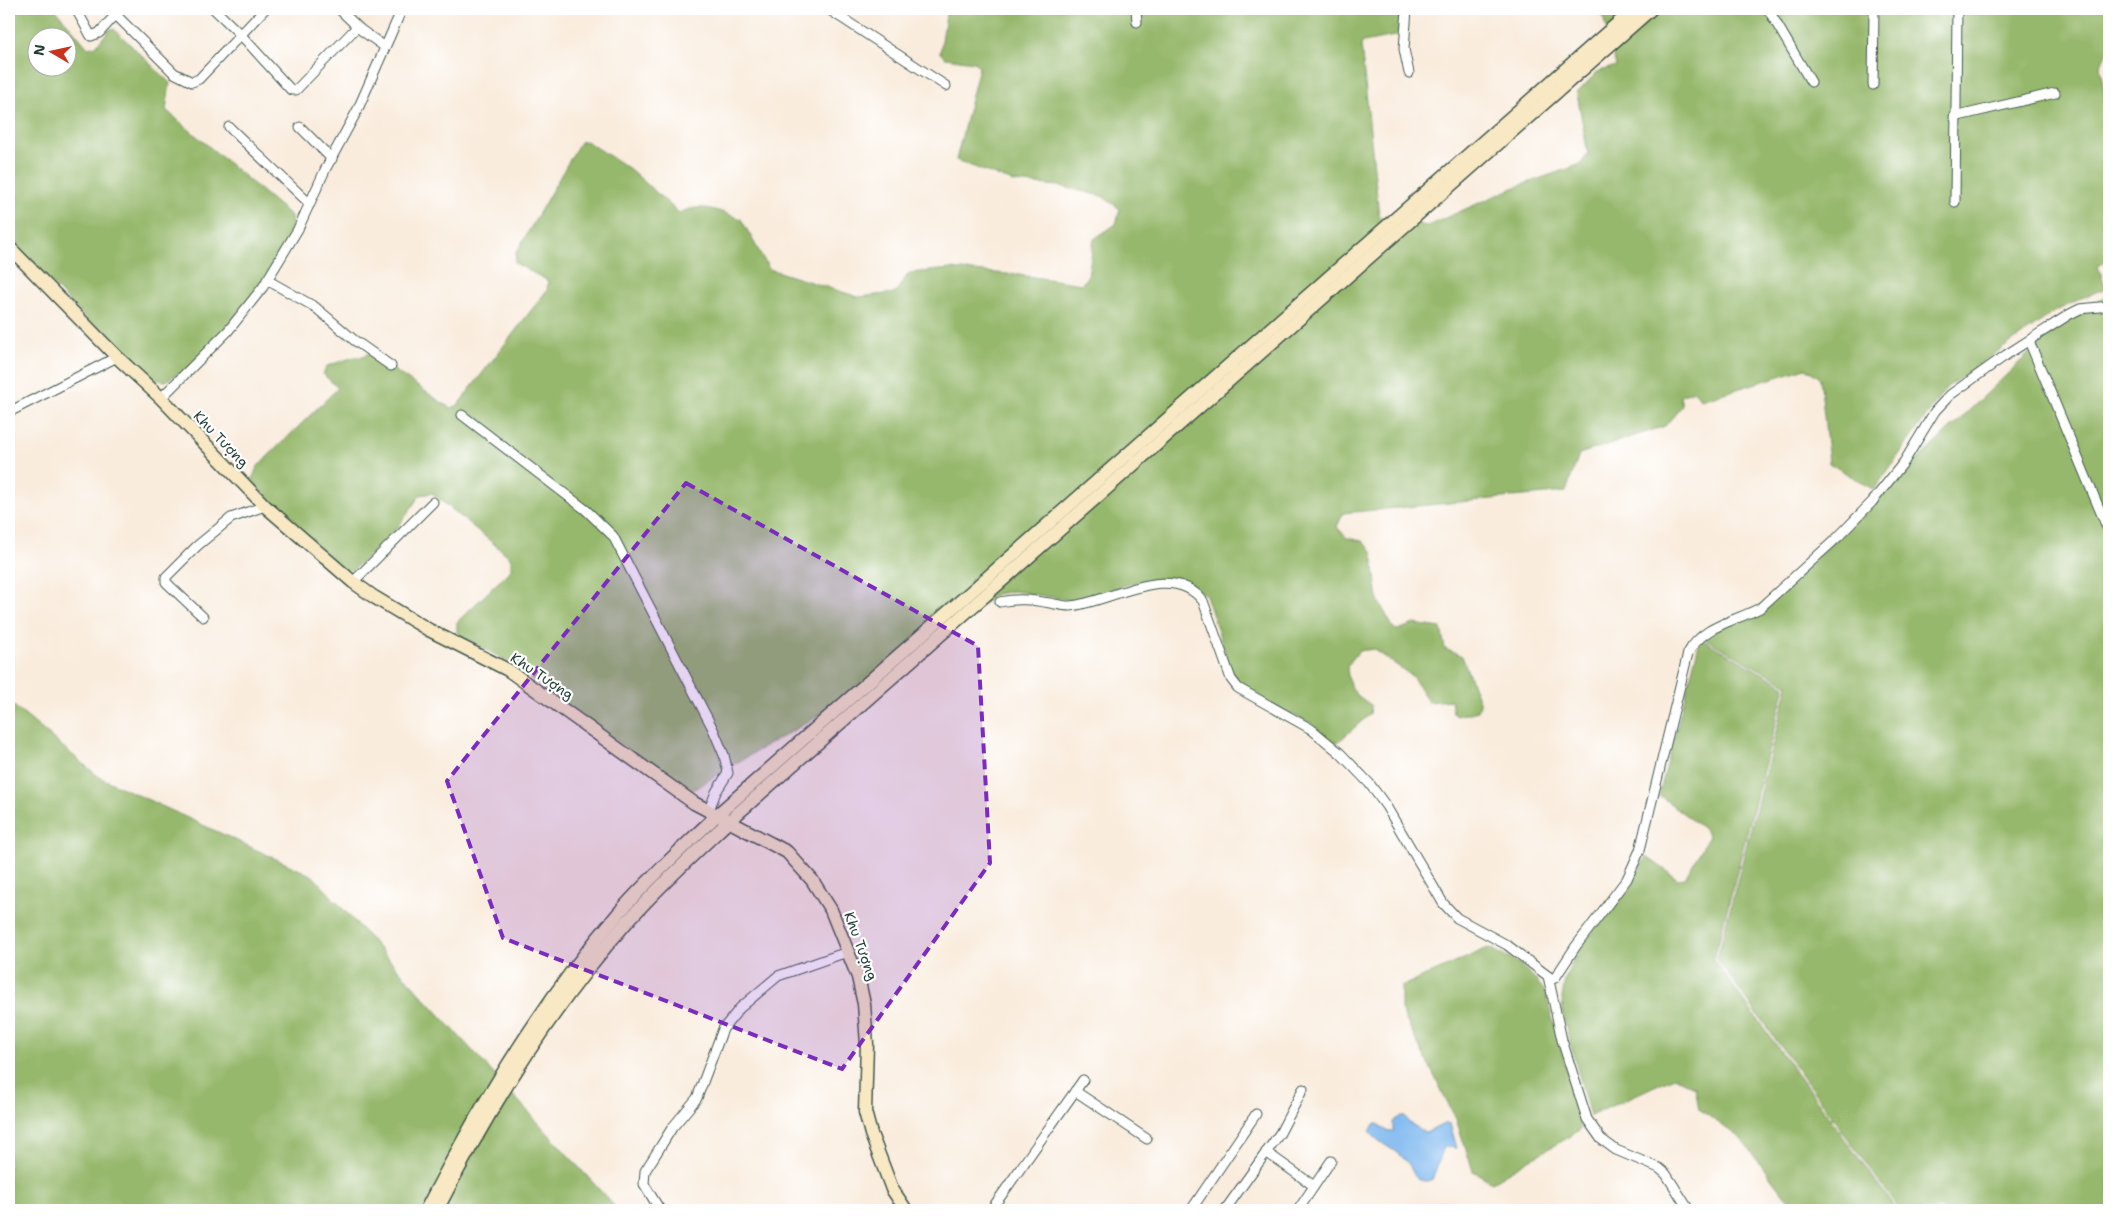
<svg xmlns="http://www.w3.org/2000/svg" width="2118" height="1219" font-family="'Shantell Sans',sans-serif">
<rect width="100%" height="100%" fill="#fff"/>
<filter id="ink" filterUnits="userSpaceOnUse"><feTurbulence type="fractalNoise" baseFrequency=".02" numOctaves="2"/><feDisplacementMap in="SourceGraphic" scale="10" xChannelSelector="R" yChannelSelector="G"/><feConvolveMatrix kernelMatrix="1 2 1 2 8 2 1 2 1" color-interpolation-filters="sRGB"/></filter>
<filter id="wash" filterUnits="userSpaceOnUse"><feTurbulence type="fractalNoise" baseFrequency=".0096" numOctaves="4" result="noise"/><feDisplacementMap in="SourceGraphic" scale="20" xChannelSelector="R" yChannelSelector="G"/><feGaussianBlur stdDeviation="1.12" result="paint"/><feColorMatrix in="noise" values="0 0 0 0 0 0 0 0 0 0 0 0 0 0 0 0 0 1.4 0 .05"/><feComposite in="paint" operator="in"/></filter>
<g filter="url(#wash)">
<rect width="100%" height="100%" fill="#f9ecdd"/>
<!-- forest -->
<g fill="#96b86c" stroke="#5a7a50" fill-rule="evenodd">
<path d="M9 9H55L88 48 96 46 110 29H114L170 83 166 110 291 216 293 231 260 285 226 327 189 367 166 381 149 379 89 322 9 239ZM38 38H68V68H38Z"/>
<path d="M947 9H1113L1123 11 1127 9H1404L1401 30 1395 36 1363 42 1361 45 1379 216 1427 226 1513 188 1581 164 1588 154 1577 93 1597 72 1616 66 1601 9H2109V46L2100 67 2109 120V260L2098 266 2106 288 2084 297 2056 311 1947 387 1874 490 1829 463 1820 378 1806 368 1701 400 1694 391 1680 396 1682 406 1665 426 1579 454 1566 492 1343 513 1337 527 1347 538 1362 541 1372 551 1378 600 1394 629 1398 630 1414 624 1441 628 1445 649 1462 656 1480 704 1478 711 1457 716 1453 713 1451 700 1428 702 1413 677 1374 649 1359 651 1347 666C1349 690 1352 692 1371 705L1370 714 1338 742H1332L1313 725 1248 692 1233 677 1206 595 1178 578 1143 580 1075 601 1013 591 997 594 874 684 738 762 690 792 679 787 510 663 457 633V622L511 570V558L432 493 420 495 396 530 353 570 342 569 255 486 252 480 257 467 338 388 323 374 327 366 354 357H364L368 353 450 408 457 406 547 290 548 281 515 263 516 253 580 142 586 141 630 169 679 213C703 202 718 211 741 219L769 269 858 297 895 293 909 273 950 269 1019 275 1082 284 1088 275 1094 239 1116 224 1120 209 1102 196 1060 186 1013 182 956 160 979 67 974 62 945 58 940 53Z"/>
<path d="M2109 296V1210H1900L1717 959 1788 685 1700 636 1772 599 2070 314Z"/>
<path d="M1703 640 1785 686 1714 960 1897 1210H1796L1740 1138 1699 1109 1695 1087 1674 1077 1590 1116 1563 1016 1562 998 1565 979 1575 956 1596 927 1631 887 1644 859 1647 857 1678 879 1685 878 1709 836 1705 830 1659 795 1699 644Z"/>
<path d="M9 702 99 777 313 876 618 1210H9Z"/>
<path d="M1488 948C1516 959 1528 968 1545 992L1579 1114 1580 1130 1492 1182 1473 1171 1456 1119 1401 1010V987Z"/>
</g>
<!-- water -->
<path fill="#7eb8ef" stroke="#4e7a92" d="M1401 1116H1405L1408 1122 1426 1133 1446 1123 1450 1124 1457 1148 1444 1147 1432 1180C1426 1181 1422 1182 1417 1178 1412 1174 1411 1166 1407 1162 1396 1149 1380 1145 1370 1132L1374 1124H1378L1388 1132 1393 1131V1122Z"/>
</g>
<g filter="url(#ink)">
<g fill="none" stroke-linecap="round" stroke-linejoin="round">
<!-- street casing -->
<g stroke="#40574d" stroke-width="11">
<g id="street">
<path d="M76 9 91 36 99 33 121 9"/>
<path d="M214 9 241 35 291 90H296L357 27"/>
<path d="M339 9 361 30 385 47"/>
<path d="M828 9 946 86"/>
<path d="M1136 9 1137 22"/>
<path d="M1407 9 1404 49 1409 73"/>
<path d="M1768 9 1811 82"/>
<path d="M116 15 174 73 192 82 199 79 265 9"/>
<path d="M1873 85 1874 9"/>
<path d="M1954 117 2055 93"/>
<path d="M229 127 310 204"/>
<path d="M300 127 332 159"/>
<path d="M1955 202 1957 9"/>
<path d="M267 280 315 307 354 340 391 366"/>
<path d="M2029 341 2109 532"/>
<path d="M161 398 228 331 263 287 298 229 326 168 357 111 402 9"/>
<path d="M9 412 117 357"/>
<path d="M462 415 586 510 613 536 713 729 724 755 728 773 716 792 709 810"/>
<path d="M353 582 433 502"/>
<path d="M1000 602C1018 598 1032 600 1050 603 1056 604 1063 606 1069 606 1108 604 1171 559 1203 601L1231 679 1238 688 1311 729 1340 753 1369 783 1386 806 1443 903 1457 918 1507 945 1552 979 1555 978 1576 946 1627 879 1640 850 1688 653C1703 625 1734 622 1760 608L1838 537 1872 502 1904 462 1935 411 1950 395 2006 355 2070 314 2080 309 2109 306"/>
<path d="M203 617 170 586 166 582V577L197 546 231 518 265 506"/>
<path d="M1548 976 1562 1040 1587 1119 1601 1139 1616 1150 1659 1168 1666 1174 1689 1210"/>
<path d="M1075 1091 1147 1139"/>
<path d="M1266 1152 1314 1186"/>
<path d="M660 1210 644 1184 645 1171 654 1157 672 1128 697 1098 723 1029 740 1008 778 976 847 952"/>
<path d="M991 1210 1083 1080"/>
<path d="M1191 1210 1256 1114"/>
<path d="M1225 1210 1280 1133 1303 1089"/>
<path d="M1298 1210 1331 1161"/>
</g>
</g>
<!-- secondary casing -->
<g stroke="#40574d" stroke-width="15">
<g id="secondary">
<path d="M9 247 117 357 161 398 265 506 353 582 374 597 429 630 508 670 694 803 787 852 812 880 831 910 858 977 864 1004 867 1044 865 1112 871 1134 892 1189 906 1210"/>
<path d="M426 1210C479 1106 541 1003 618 914 648 879 684 847 717 815L1634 9"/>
<path d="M437 1210C489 1108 550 1009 626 923 658 887 694 854 729 821L1651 9"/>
</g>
</g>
<!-- street -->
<use href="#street" stroke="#fff" stroke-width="9"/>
<!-- secondary -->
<use href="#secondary" stroke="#f8e8c3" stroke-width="12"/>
</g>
</g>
<!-- marked area -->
<path fill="#7b2cbf" fill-opacity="0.2" stroke="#7b2cbf" stroke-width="4" stroke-dasharray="10 6" stroke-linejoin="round" d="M686 483 978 646 990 863 842 1069 503 938 447 781Z"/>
<g text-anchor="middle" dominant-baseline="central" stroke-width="4.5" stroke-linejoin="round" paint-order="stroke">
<!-- street labels -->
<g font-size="14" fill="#1f3d34" stroke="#fff">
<text transform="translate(221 439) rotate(46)">Khu Tượng</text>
<text transform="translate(542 676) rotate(34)">Khu Tượng</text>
<text transform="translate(861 946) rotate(70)">Khu Tượng</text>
</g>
</g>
<!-- margin -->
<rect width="2118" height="1219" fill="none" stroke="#fff" stroke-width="30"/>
<!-- north arrow -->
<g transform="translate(52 52) rotate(279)"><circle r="24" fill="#ffffff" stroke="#a5b1ae"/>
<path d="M0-4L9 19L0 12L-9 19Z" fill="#c8321e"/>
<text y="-8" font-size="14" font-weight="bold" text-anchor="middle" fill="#1f3d34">N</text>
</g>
</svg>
